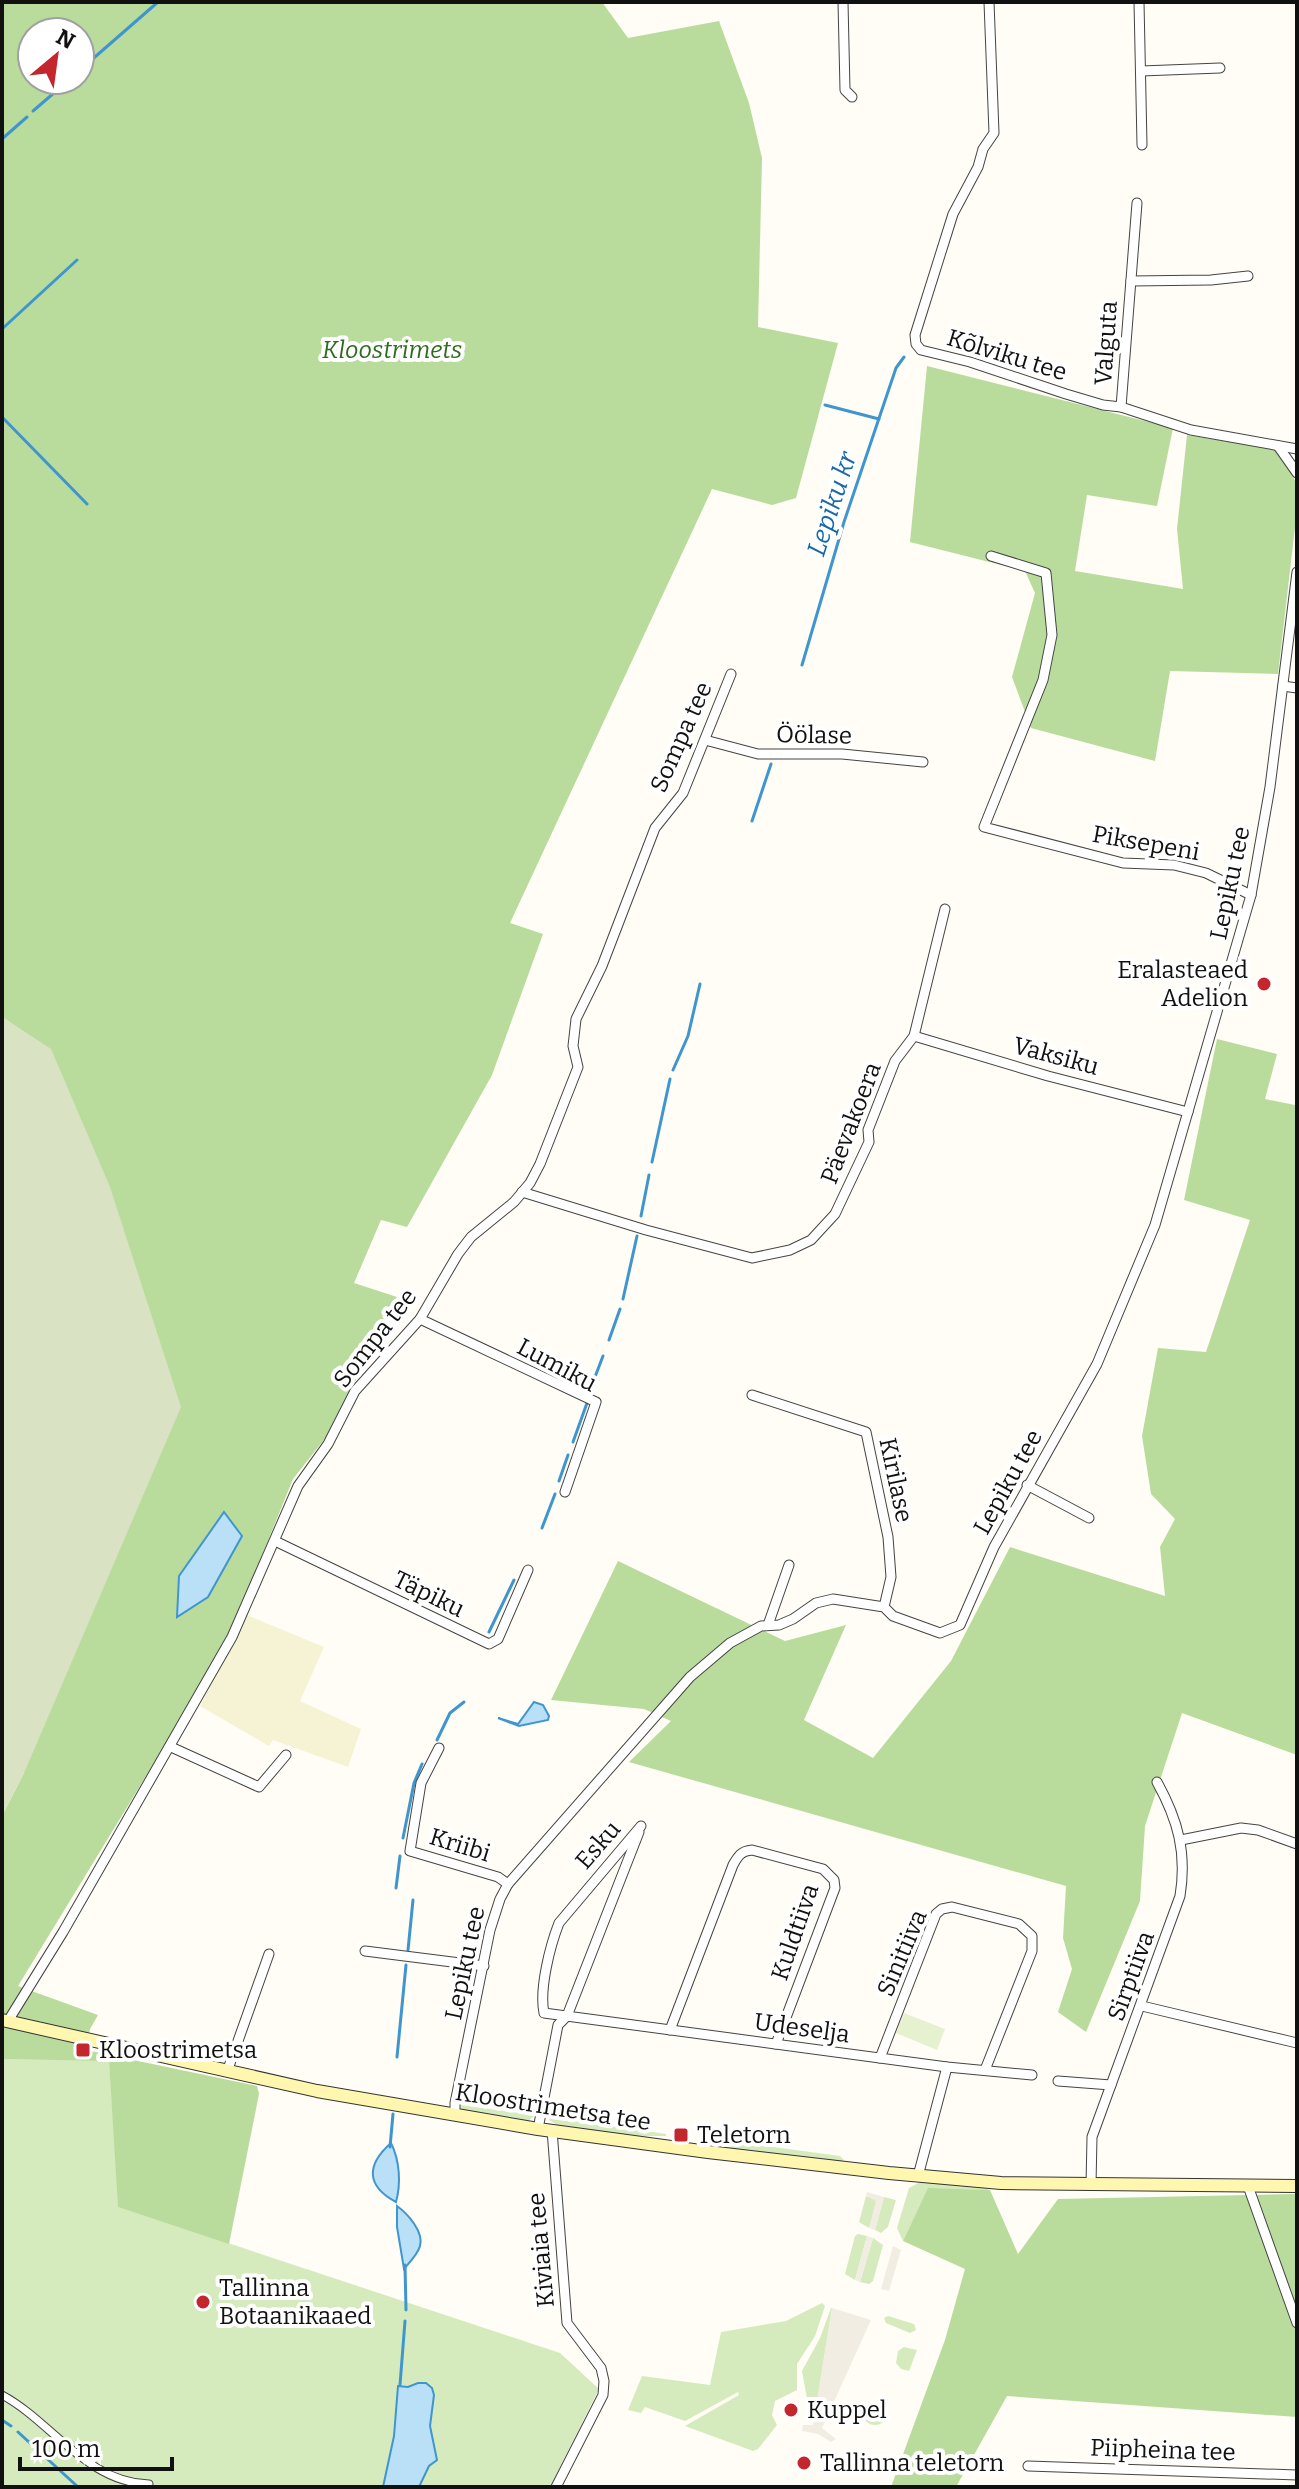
<svg xmlns="http://www.w3.org/2000/svg" width="1299" height="2489" font-family="Bitter,serif">
<rect width="100%" height="100%" fill="#fffdf5"/>
<!-- farmland -->
<path fill="#f6f3d4" d="M247 1615 324 1647 300 1701 361 1729 348 1767 273 1740 269 1746 200 1706Z"/>
<!-- green -->
<g fill="#d5ebbd">
<path d="M2 2059 109 2060 119 2207 560 2353 599 2389 550 2487H2Z"/>
<path d="M460 2105 535 2115 528 2121 462 2110Z"/>
<path d="M551 2117 666 2134V2136H628L559 2126 549 2120Z"/>
<path d="M714 2139 840 2156 844 2160 840 2162 722 2147 712 2145Z"/>
<path d="M920 2182 986 2188 990 2190 928 2189 903 2241 897 2228 909 2188Z"/>
<path d="M866 2196 875 2199 877 2203 869 2228 859 2222Z"/>
<path d="M884 2197 896 2200 888 2227 881 2233 875 2230Z"/>
<path d="M858 2234 867 2236 855 2280 845 2274 855 2236Z"/>
<path d="M873 2238 883 2245 873 2281 869 2284 860 2282Z"/>
<path d="M822 2303 825 2306 815 2336 797 2364V2390L775 2401 772 2415 777 2425 758 2449 753 2451 685 2426 739 2395 738 2392 685 2421 645 2407 641 2413 628 2410 642 2376 710 2385 721 2332 786 2321Z"/>
<path d="M831 2308H832L814 2421 810 2415 802 2371 820 2338Z"/>
<path d="M888 2316 914 2324 916 2330 910 2333 886 2323 884 2318Z"/>
<path d="M904 2347 917 2350 909 2371 901 2369 896 2363 898 2351Z"/>
<circle cx="875" cy="2413" r="12"/>
</g>
<!-- forest -->
<g fill="#b9dc9c" fill-rule="evenodd">
<path d="M2 2H602L628 38 719 21 749 103 762 158 758 327 838 343 796 498 772 505 712 489 510 923 543 934 492 1075 407 1227 381 1220 354 1283 397 1297 330 1432 293 1479 239 1612 204 1681 18 1986 98 2015 90 2029 86 2050 257 2086 259 2094 229 2244 118 2207 109 2061 2 2059V1816L24 1773 51 1050 2 1017ZM32 32H80V80H32Z"/>
<path d="M927 366 1173 428 1157 506 1087 495 1075 571 1183 589 1177 529 1187 435 1278 450 1297 484V510L1278 674 1170 671 1155 761 1031 728 1012 677 1035 593 1025 571 910 542Z"/>
<path d="M1217 1039 1277 1054 1265 1099 1295 1105 1297 1098V1755L1182 1713 1145 1826 1140 1901 1086 2032 1058 2012 1072 1969 1063 1938 1066 1886 629 1762 671 1721 644 1709 551 1700 618 1561 785 1641 846 1625 804 1720 873 1758 951 1661 1010 1547 1165 1596 1160 1547 1175 1519 1151 1494 1142 1436 1158 1348 1206 1352 1250 1220 1184 1200Z"/>
<path d="M928 2188 990 2190 1018 2254 1058 2199 1297 2194V2417L1007 2396 956 2487H891L945 2340 965 2269 903 2241Z"/>
</g>
<!-- cemetery -->
<path fill="#d9e3c4" d="M2 1017 51 1049 110 1187 181 1407 24 1773 2 1816Z"/>
<!-- pitch -->
<path fill="#e6f2cf" d="M904 2013 945 2029 937 2050 896 2033Z"/>
<!-- plaza -->
<g fill="#f1ede2">
<path d="M867 2192 884 2197 875 2230 869 2228 876 2201 866 2196Z"/>
<path d="M867 2236 873 2238 860 2282 855 2280Z"/>
<path d="M893 2246 901 2250 889 2291 881 2289Z"/>
<path d="M832 2308 871 2320 822 2428 836 2439 831 2442 818 2434 802 2431 803 2425H813Z"/>
</g>
<!-- water -->
<g fill="#b9e0f7" stroke="#3f96cf" stroke-width="2">
<path d="M224 1512 242 1536 208 1597 177 1617 179 1576Z"/>
<path d="M534 1702 543 1705 549 1716 548 1720 519 1726 498 1718 518 1724Z"/>
<path d="M391 2143C400 2161 401 2184 396 2202 366 2186 366 2165 391 2143Z"/>
<path d="M397 2206C408 2214 424 2232 420 2246 418 2254 409 2263 404 2269L397 2227Z"/>
<path d="M418 2383H426L432 2388 434 2395 430 2426 437 2460 429 2466 419 2487H383L394 2436 398 2386 408 2387Z"/>
</g>
<g fill="none" stroke-linecap="round" stroke-linejoin="round">
<!-- stream -->
<g stroke="#3f96cf" stroke-width="3">
<path d="M80 70 158 2"/>
<path d="M33 111 69 80"/>
<path d="M2 139 27 117"/>
<path d="M2 329 77 260"/>
<path d="M825 405 879 419"/>
<path d="M2 417 87 504"/>
<path d="M802 665 844 522 896 368 904 357"/>
<path d="M752 821 771 764"/>
<path d="M673 1070 688 1036 700 984"/>
<path d="M652 1162 670 1079"/>
<path d="M641 1216 649 1175"/>
<path d="M623 1299 637 1236"/>
<path d="M609 1340 620 1309"/>
<path d="M590 1390 603 1356"/>
<path d="M573 1442 587 1403"/>
<path d="M559 1481 568 1455"/>
<path d="M542 1528 555 1494"/>
<path d="M489 1632 514 1580"/>
<path d="M437 1740 450 1713 464 1702"/>
<path d="M403 1838 414 1783 422 1764"/>
<path d="M396 1888 400 1856"/>
<path d="M408 1950 413 1900"/>
<path d="M397 2057 406 1965"/>
<path d="M390 2147 393 2114"/>
<path d="M405 2265 406 2310"/>
<path d="M400 2385 405 2321"/>
<path d="M2 2420 11 2426"/>
<path d="M18 2432 78 2487"/>
</g>
<!-- pedestrian casing -->
<g stroke="#444" stroke-width="9">
<path id="pedestrian" d="M2 2395C51 2421 87 2483 149 2484L147 2487"/>
</g>
<!-- minor casing -->
<g stroke="#444" stroke-width="11">
<g id="minor">
<path d="M843 2 845 90 852 97"/>
<path d="M989 2 994 133 983 149 978 167 953 214 915 335 916 344 921 350 970 362 1066 394 1103 405 1121 407 1191 430 1297 449"/>
<path d="M1139 2 1142 145"/>
<path d="M1141 71 1220 68"/>
<path d="M1131 281 1211 280 1248 276"/>
<path d="M1121 407 1137 203"/>
<path d="M1278 446 1297 473"/>
<path d="M991 556 1046 573 1052 635 1043 680 984 827 1123 863 1174 865 1206 873 1251 895"/>
<path d="M1283 686 1297 688"/>
<path d="M705 740 758 754H842L923 762"/>
<path d="M914 1036 1048 1076 1188 1112"/>
<path d="M522 1192 646 1230 752 1258 790 1250 811 1240 835 1214 869 1142 868 1130 895 1061 914 1036 945 909"/>
<path d="M420 1319 596 1402 565 1492"/>
<path d="M752 1395 866 1432 888 1537 891 1577 884 1607"/>
<path d="M1027 1485 1089 1518"/>
<path d="M275 1541 489 1644 498 1639 528 1570"/>
<path d="M768 1625 789 1565"/>
<path d="M171 1747 259 1787 286 1755"/>
<path d="M439 1748 421 1783 410 1851 498 1877 508 1884"/>
<path d="M641 1826 559 1923C550 1946 539 1989 544 2013L947 2067 1032 2075"/>
<path d="M1181 1840 1241 1828 1258 1830 1297 1844"/>
<path d="M365 1951 484 1966"/>
<path d="M1142 2006 1297 2043"/>
<path d="M8 2021 63 1932 232 1637 298 1486 328 1444 355 1391 420 1319 458 1254 471 1237 514 1202 530 1183 540 1164 578 1067 573 1046 576 1019 602 966 655 828 683 793 731 674"/>
<path d="M670 2030 733 1865C738 1856 741 1851 752 1850L823 1869 834 1880 835 1888 776 2044"/>
<path d="M880 2058 936 1914 942 1909 952 1907 1019 1924 1032 1936V1951L985 2070"/>
<path d="M228 2069 269 1954"/>
<path d="M1058 2081 1111 2085"/>
<path d="M455 2115V2103L490 1930 500 1899 508 1884 690 1677 730 1643 761 1626 779 1625 793 1619 816 1603 833 1599 884 1607 893 1616 940 1633 960 1625 994 1547 1097 1364 1155 1225 1251 895 1270 787 1297 572"/>
<path d="M538 2129 558 2025 567 2016 639 1832"/>
<path d="M552 2130 567 2323 601 2368 604 2381 603 2395 556 2487"/>
<path d="M918 2176 947 2067"/>
<path d="M1091 2185 1092 2137 1180 1896C1187 1853 1178 1820 1157 1782"/>
<path d="M1248 2186 1297 2323"/>
<path d="M1028 2466 1297 2475"/>
</g>
</g>
<!-- secondary casing -->
<g stroke="#333" stroke-width="14">
<path id="secondary" d="M2 2020 317 2091 538 2129 708 2152 889 2173 1001 2183 1297 2186"/>
</g>
<!-- pedestrian -->
<use href="#pedestrian" stroke="#fff" stroke-width="7"/>
<!-- minor -->
<use href="#minor" stroke="#fff" stroke-width="9"/>
<!-- secondary -->
<use href="#secondary" stroke="#fff6b0" stroke-width="12"/>
</g>
<!-- markers -->
<g fill="#c4262e" stroke="#fff" stroke-width="3">
<circle cx="1264" cy="984" r="8"/>
<rect x="75" y="2042" width="16" height="16" rx="4"/>
<rect x="673" y="2127" width="16" height="16" rx="4"/>
<circle cx="203" cy="2302" r="8"/>
<circle cx="791" cy="2410" r="8"/>
<circle cx="804" cy="2463" r="8"/>
</g>
<g text-anchor="middle" dominant-baseline="central" stroke-width="8" stroke-linejoin="round" paint-order="stroke">
<!-- street labels -->
<g font-size="24" fill="#111" stroke="#fff">
<text transform="translate(1106 343) rotate(-86)">Valguta</text>
<text transform="translate(1007 355) rotate(17)">Kõlviku tee</text>
<text transform="translate(814 735) rotate(1)">Öölase</text>
<text transform="translate(681 737) rotate(-66)">Sompa tee</text>
<text transform="translate(1146 843) rotate(10)">Piksepeni</text>
<text transform="translate(1230 883) rotate(-78)">Lepiku tee</text>
<text transform="translate(1056 1056) rotate(15)">Vaksiku</text>
<text transform="translate(851 1123) rotate(-69)">Päevakoera</text>
<text transform="translate(375 1338) rotate(-52)">Sompa tee</text>
<text transform="translate(557 1365) rotate(28)">Lumiku</text>
<text transform="translate(896 1480) rotate(78)">Kirilase</text>
<text transform="translate(1008 1482) rotate(-61)">Lepiku tee</text>
<text transform="translate(429 1594) rotate(26)">Täpiku</text>
<text transform="translate(460 1845) rotate(17)">Kriibi</text>
<text transform="translate(598 1845) rotate(-49)">Esku</text>
<text transform="translate(795 1932) rotate(-71)">Kuldtiiva</text>
<text transform="translate(902 1953) rotate(-67)">Sinitiiva</text>
<text transform="translate(465 1963) rotate(-78)">Lepiku tee</text>
<text transform="translate(1131 1976) rotate(-70)">Sirptiiva</text>
<text transform="translate(802 2028) rotate(8)">Udeselja</text>
<text transform="translate(553 2107) rotate(9)">Kloostrimetsa tee</text>
<text transform="translate(541 2250) rotate(-95)">Kiviaia tee</text>
<text transform="translate(1163 2450) rotate(2)">Piipheina tee</text>
</g>
<!-- park labels -->
<g font-size="24" font-style="italic" fill="#2f6b1f" stroke="#fff">
<text x="392" y="350">Kloostrimets</text>
</g>
<!-- poi labels -->
<g font-size="24" fill="#111" stroke="#fff" text-anchor="start">
<text x="1248" y="970" text-anchor="end">Eralasteaed<tspan x="1248" dy="28">Adelion</tspan></text>
<text x="99" y="2050">Kloostrimetsa</text>
<text x="697" y="2135">Teletorn</text>
<text x="219" y="2288">Tallinna<tspan x="219" dy="28">Botaanikaaed</tspan></text>
<text x="807" y="2410">Kuppel</text>
<text x="820" y="2463">Tallinna teletorn</text>
</g>
<!-- water labels -->
<g font-size="26" font-style="italic" fill="#1768a6" stroke="#fff">
<text transform="translate(832 504) rotate(-72)">Lepiku kr</text>
</g>
</g>
<!-- border -->
<rect width="1299" height="2489" fill="none" stroke="#111111" stroke-width="8"/>
<!-- north arrow -->
<g transform="translate(56 56) rotate(29)"><circle r="38" fill="#ffffff" stroke="#a0a0a0" stroke-width="2"/>
<path d="M0-6L14 30L0 20L-14 30Z" fill="#c4262e"/>
<text y="-12" font-size="22" font-weight="bold" text-anchor="middle" fill="#111111">N</text>
</g>
<!-- scale -->
<path d="M20 2457v12h152v-12" fill="none" stroke="#111111" stroke-width="4"/>
<text x="32" y="2457" font-size="24" fill="#111111" stroke="#ffffff" stroke-width="6" paint-order="stroke">100 m</text>
</svg>
